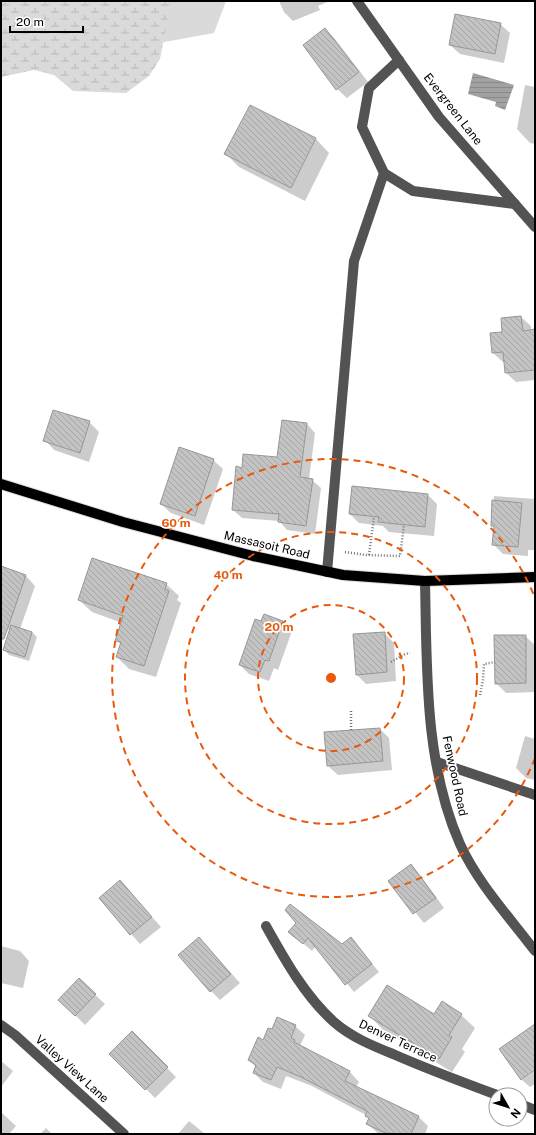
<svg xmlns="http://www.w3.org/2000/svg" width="536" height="1135" font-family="'Public Sans',sans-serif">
<defs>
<pattern id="wetland-marsh" width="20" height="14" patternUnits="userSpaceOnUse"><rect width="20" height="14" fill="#dadada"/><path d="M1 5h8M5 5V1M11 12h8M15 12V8" fill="none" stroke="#b9b9b9"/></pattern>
<pattern id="water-rules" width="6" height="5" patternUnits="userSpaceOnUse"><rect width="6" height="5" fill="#a1a1a1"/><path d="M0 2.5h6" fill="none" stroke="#898989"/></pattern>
<pattern id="building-back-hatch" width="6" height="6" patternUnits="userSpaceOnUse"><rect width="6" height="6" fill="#c3c3c3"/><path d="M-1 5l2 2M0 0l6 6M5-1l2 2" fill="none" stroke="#a6a6a6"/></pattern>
</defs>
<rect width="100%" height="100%" fill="#fff"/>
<!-- green -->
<path fill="#dadada" d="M1 1H226L214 33 9 70 1 79Z"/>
<!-- wetland -->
<path fill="url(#wetland-marsh)" d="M1 1H171L160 59 149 76 126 93 73 91 54 75 34 70 1 77Z"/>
<!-- water -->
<path fill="url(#water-rules)" d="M473 73 514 85 505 110 495 106 496 102 468 94Z"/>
<!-- shadow -->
<g fill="#0003">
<path d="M279 1H330L318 6 320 10 293 21 284 12Z"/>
<path d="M500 24 510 33 504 63 460 54 450 45Z"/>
<path d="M325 29 335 39 368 82 347 98 337 89Z"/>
<path d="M525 85 535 87V144L530 143 517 129Z"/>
<path d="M250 106 316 139 329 153 305 201 239 167 226 154Z"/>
<path d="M521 317 531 326V331H535V380L516 382 506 373 505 362H503L493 353 504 332Z"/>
<path d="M89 422 99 432 89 462 54 450 45 440Z"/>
<path d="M307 424 315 433 309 479 312 480 321 488 315 534 287 530 279 521 242 518 233 510 243 469 278 458Z"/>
<path d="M213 460 223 469 204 525 171 513 161 504Z"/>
<path d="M428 495 437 504 434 536 389 532 383 526 359 523 350 514Z"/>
<path d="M494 496 535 499V550H528V556L503 554 493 544 495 528 492 525Z"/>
<path d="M1 568 26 576 35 586 20 629 32 632 37 637 29 661 9 655 4 650 10 630 1 627Z"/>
<path d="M166 584 179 596 177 600 181 603 156 677 129 669 117 657 121 645 117 640 122 623 92 612 79 600Z"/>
<path d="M262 622H282L292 631 278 670 274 668 269 681 249 674 240 665Z"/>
<path d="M384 633 394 643 396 681 366 684 357 675Z"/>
<path d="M525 636 535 645V692L506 693 496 683Z"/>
<path d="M380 729 389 738 392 770 338 775 328 766Z"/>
<path d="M525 736 535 739V780L526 778 516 768Z"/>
<path d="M410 866 420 875 444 908 424 923 390 882Z"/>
<path d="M120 881 161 927 140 944 100 899Z"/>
<path d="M297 923 342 945 351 938 379 972 354 992 316 946 312 951 290 932Z"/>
<path d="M199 938 240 983 220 1000 211 991Z"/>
<path d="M1 946 20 951 29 961 23 988 1 983Z"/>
<path d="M79 980 105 1004 85 1025 69 1009Z"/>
<path d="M434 1015H461L475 1028 462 1049 465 1052 452 1072 383 1030 370 1016Z"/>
<path d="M295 1026 305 1035 300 1046 301 1048 350 1072 359 1082 356 1087 419 1117 428 1126 425 1134H379L367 1124 369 1119 366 1115 312 1086 286 1076 281 1089 263 1082 254 1073 256 1067 249 1060 272 1031Z"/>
<path d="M132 1033 176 1077 155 1098 111 1054Z"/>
<path d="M1 1061 13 1071 1 1087Z"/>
<path d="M535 1071V1084L530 1087 522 1080Z"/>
<path d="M1 1112 16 1126 9 1134H1Z"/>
<path d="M189 1121 205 1134H178Z"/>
<path d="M46 1128 52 1134H40Z"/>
</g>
<!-- building -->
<g fill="url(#building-back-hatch)" stroke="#979797">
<path d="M455 14 501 23 495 54 449 45Z"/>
<path d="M325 28 359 72 336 90 303 45Z"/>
<path d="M250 105 316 138 291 188 224 154Z"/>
<path d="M521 316 523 331 535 329V370L505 373 503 352 492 353 490 333 502 332 501 318Z"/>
<path d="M53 410 90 421 80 453 43 441Z"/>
<path d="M282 420 307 423 300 477 313 479 306 526 278 522 279 514 232 510 236 466 242 468 243 454 277 457Z"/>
<path d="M179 447 214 459 195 516 160 504Z"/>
<path d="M352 486 428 494 425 527 378 522 379 517 349 514Z"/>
<path d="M492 500 522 503 518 547 492 545 494 526H491Z"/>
<path d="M92 558 167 583 165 589 169 591 144 666 116 657 121 642 115 641 123 616 78 600Z"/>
<path d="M1 566 26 575 4 639H1Z"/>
<path d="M264 614 283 621 269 661 265 660 260 672 239 665 255 619 261 621Z"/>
<path d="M11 625 32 632 25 657 3 650Z"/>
<path d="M385 632 387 672 356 675 353 634Z"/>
<path d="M494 635H526V683L495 684Z"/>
<path d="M380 728 383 761 327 766 324 732Z"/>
<path d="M411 864 436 898 413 914 388 881Z"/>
<path d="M120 880 152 917 130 935 99 898Z"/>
<path d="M290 904 342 944 351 937 372 964 345 985 308 938 303 944 288 932 296 923 285 910Z"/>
<path d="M199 937 231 974 210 992 178 955Z"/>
<path d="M79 978 96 994 75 1016 58 1000Z"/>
<path d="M387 985 434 1014 442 1001 462 1014 449 1035 452 1037 439 1059 368 1016Z"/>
<path d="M277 1017 296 1025 291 1038 295 1040 294 1042 350 1071 345 1081 419 1116 411 1134H388L366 1124 369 1118 365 1116 367 1111 301 1077 277 1067 271 1080 253 1073 256 1065 248 1060 258 1037 263 1040 268 1028 272 1029Z"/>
<path d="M535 1024V1070L521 1080 499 1049Z"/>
<path d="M132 1031 168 1067 145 1090 109 1054Z"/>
</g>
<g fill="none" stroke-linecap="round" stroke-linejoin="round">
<!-- major casing -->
<g stroke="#dbdbdb" stroke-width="12">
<path id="major" d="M1 484 123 522 253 556 343 575 425 581 535 577"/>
</g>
<!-- path -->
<g stroke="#757575" stroke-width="2.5" stroke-dasharray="1 2" stroke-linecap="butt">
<path d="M345 552 366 555 400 556 404 525"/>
<path d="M369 555 374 517"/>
<path d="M391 662 405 654 410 653"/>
<path d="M480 695 483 680 484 664 495 662"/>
<path d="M351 730V709"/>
</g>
<!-- minor -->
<g stroke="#535353" stroke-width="10">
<path d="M357 1 439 117 535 227"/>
<path d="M399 60 369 88 362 127 384 173 413 191 515 204"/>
<path d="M327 572 354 261 384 173"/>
<path d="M425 581C427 668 424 763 460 844 477 882 510 918 535 951"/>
<path d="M437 762 535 795"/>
<path d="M266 926C285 960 305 996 334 1022 351 1037 373 1046 393 1054 427 1069 462 1082 497 1095"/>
<path d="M1 1025 15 1035 124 1134"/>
<path d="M520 1104 535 1110"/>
</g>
<!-- major -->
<use href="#major" stroke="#000" stroke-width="10"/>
</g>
<!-- distance rings -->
<g fill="none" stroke="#e8590c" stroke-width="2" stroke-dasharray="7 5">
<circle cx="331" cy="678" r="73"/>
<circle cx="331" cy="678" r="146"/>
<path d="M535 758A219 219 0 1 1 535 598"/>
</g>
<g text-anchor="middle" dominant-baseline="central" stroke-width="3.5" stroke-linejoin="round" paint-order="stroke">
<!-- street labels -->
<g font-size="12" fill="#000" stroke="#fff">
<text transform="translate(453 109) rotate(52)">Evergreen Lane</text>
<text transform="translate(267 545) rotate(13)">Massasoit Road</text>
<text transform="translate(455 776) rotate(78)">Fenwood Road</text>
<text transform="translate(398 1041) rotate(25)">Denver Terrace</text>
<text transform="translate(72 1069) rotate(42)">Valley View Lane</text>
</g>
</g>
<circle cx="331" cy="678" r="6" fill="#e8590c" stroke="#fff" stroke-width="2"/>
<g font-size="12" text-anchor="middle" font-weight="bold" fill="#e8590c" stroke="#fff" stroke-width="3.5" stroke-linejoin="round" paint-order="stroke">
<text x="176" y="527">60 m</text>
<text x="228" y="579">40 m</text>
<text x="279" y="631">20 m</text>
</g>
<!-- border -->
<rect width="536" height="1135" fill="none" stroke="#000000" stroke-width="4"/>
<!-- north arrow -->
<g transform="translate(508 1107) rotate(129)"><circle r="19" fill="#ffffff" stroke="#999999"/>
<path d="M0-3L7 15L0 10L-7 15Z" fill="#000000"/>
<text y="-6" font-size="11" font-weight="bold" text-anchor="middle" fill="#000000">N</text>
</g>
<!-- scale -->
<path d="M10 26v6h73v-6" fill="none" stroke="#000000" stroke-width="2"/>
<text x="16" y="26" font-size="12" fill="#000000" stroke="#ffffff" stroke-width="3" paint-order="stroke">20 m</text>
</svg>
